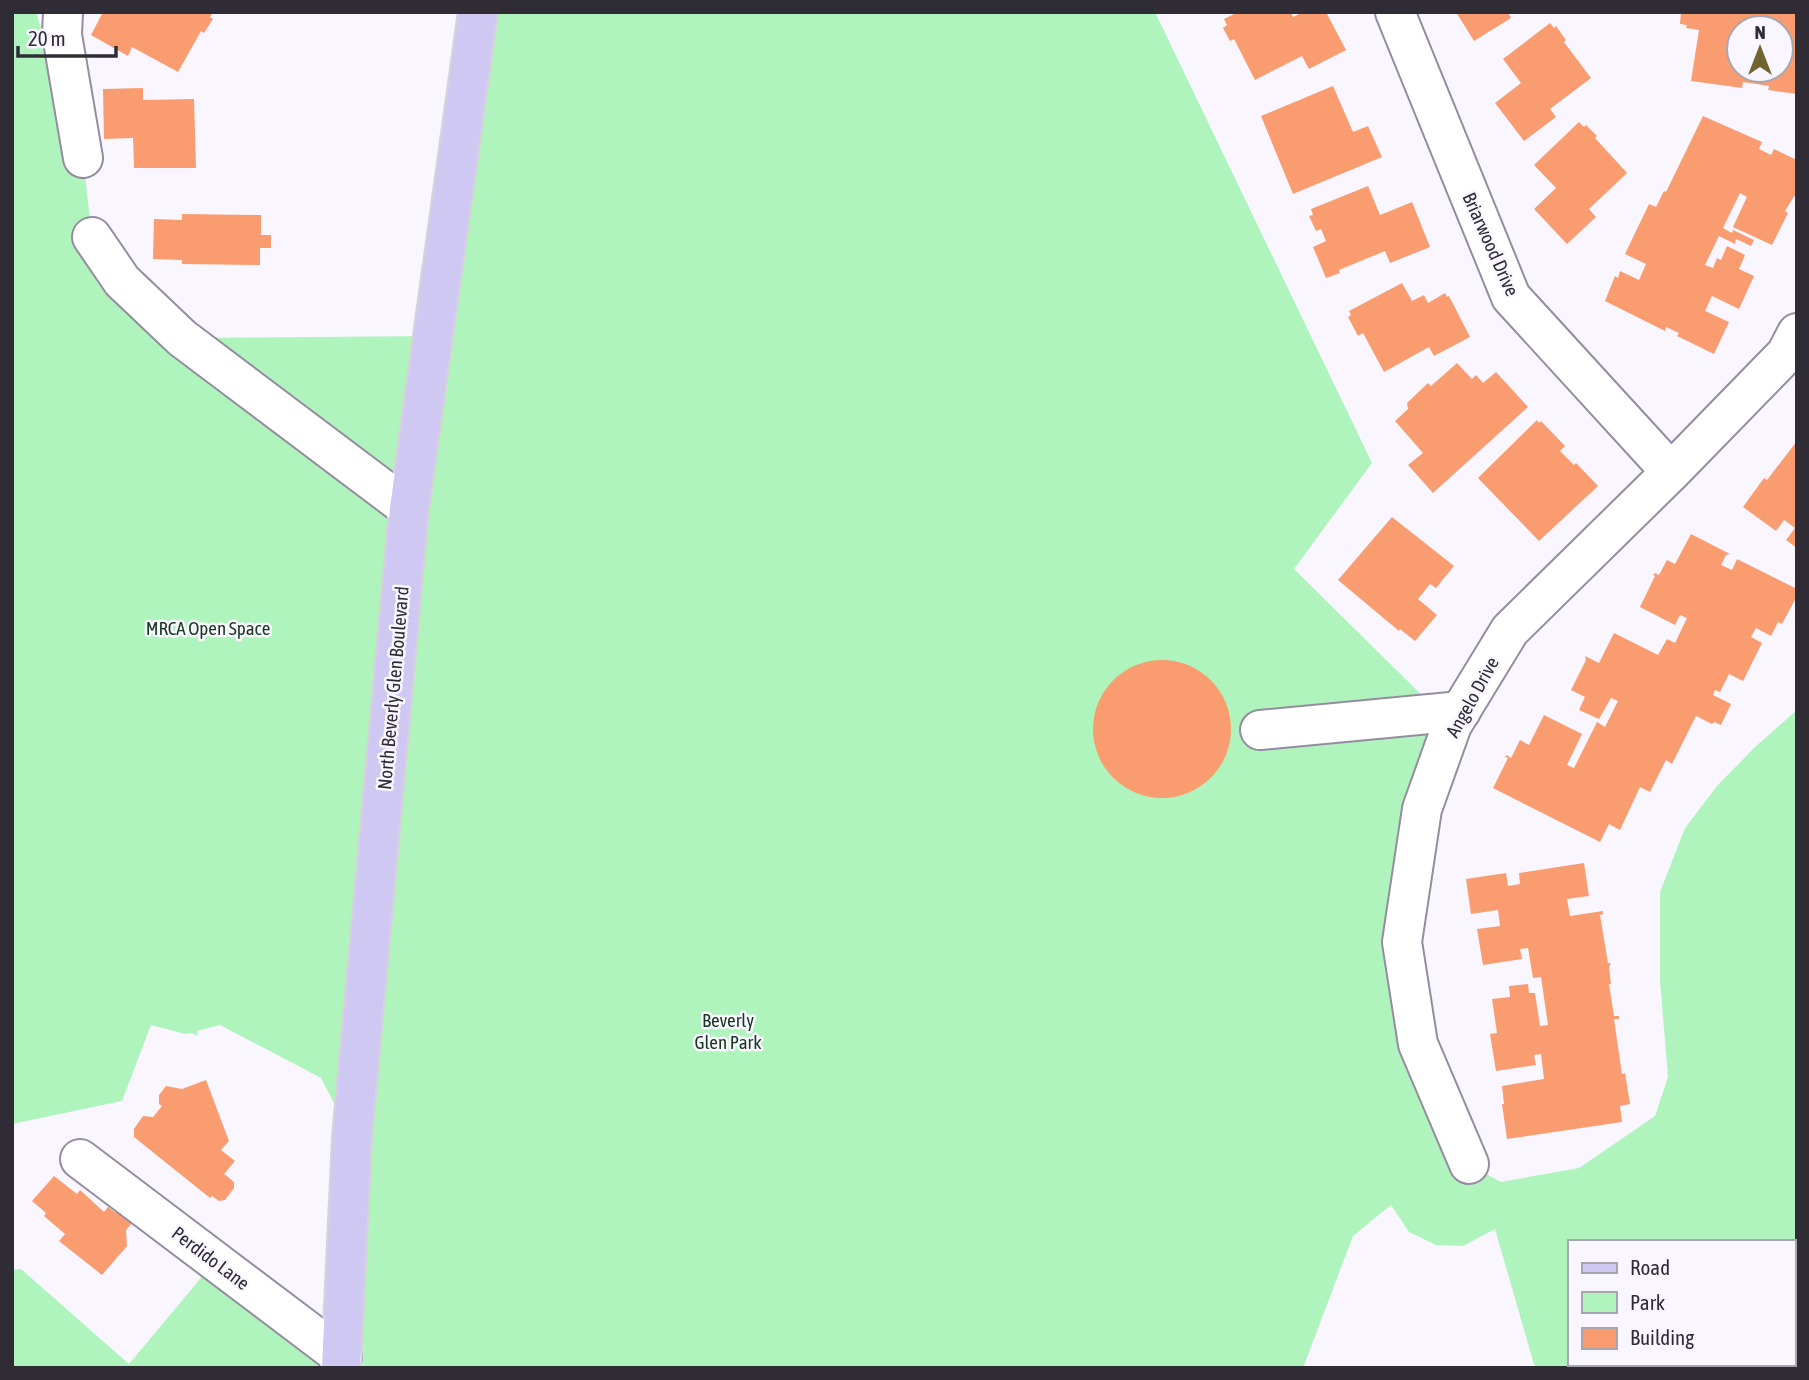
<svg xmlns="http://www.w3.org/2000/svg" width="1809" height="1380" font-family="'Asap Condensed',sans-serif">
<rect width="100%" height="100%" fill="#f9f6ff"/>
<!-- green -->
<path fill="#b0f4bd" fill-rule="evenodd" d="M12 12H36L83 158 92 237 182 338 433 336 478 12H1155L1372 463 1294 569 1452 725 1402 942 1468 1164 1501 1182 1579 1168 1655 1116 1668 1077 1660 981V892L1685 828 1717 786 1755 747 1797 710V1368H1535L1495 1229 1463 1246 1436 1245 1409 1232 1391 1205 1353 1236 1303 1368H12V1270L21 1269 129 1364 215 1261 341 1357 352 1138 321 1078 220 1025 197 1031 198 1036 191 1033 185 1034 151 1025 122 1101 12 1124ZM1569 1242H1793V1364H1569Z"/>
<!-- building -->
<g fill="#f99d71" fill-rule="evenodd">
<path d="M103 12H213L210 17 213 19 204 33 201 31 178 72 132 47 128 56 91 35Z"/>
<path d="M1238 12H1291L1293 17 1303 12H1326L1346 50 1309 69 1302 56 1255 80 1234 39 1230 41 1223 28 1227 25 1224 19Z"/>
<path d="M1456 12H1508L1511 18 1474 41Z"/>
<path d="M1681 12H1797V94L1768 90 1769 86 1743 82 1742 88 1691 81 1699 30 1686 28 1687 25 1680 24ZM1739 28H1781V70H1739Z"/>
<path d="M1550 23 1554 28 1556 26 1566 40 1564 42 1591 78 1550 109 1556 117 1524 141 1495 103 1521 83 1503 59Z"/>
<path d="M1333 86 1353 132 1368 126 1382 157 1293 194 1261 116Z"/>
<path d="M143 88V100L194 99 196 168H134L133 138 104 139 103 89Z"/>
<path d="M1703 116 1762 142 1759 149 1771 155 1774 149 1797 160V192L1785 211 1788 213 1772 245 1733 227 1747 197 1740 193 1723 228 1732 233 1733 230 1754 240 1751 246 1736 239 1735 244 1719 236 1705 265 1713 268 1717 258 1721 260 1727 246 1745 255 1739 269 1754 276 1739 309 1712 296 1705 311 1729 322 1714 354 1677 336 1679 333 1666 327 1665 331 1605 301 1615 276 1618 278 1620 271 1639 280 1646 264 1625 254 1649 204 1656 207 1664 191 1666 192Z"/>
<path d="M1579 122 1584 127 1586 125 1597 136 1595 138 1627 173 1589 209 1596 217 1567 244 1534 209 1556 188 1534 165Z"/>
<path d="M1368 186 1380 215 1412 202 1430 247 1390 263 1385 251 1339 270 1340 273 1326 278 1313 247 1326 241 1321 229 1316 231 1309 216 1313 215 1311 209Z"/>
<path d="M182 214 261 215V235H271V248H260V265L182 264V260L153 259 154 219 182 220Z"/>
<path d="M1402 283 1412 301 1424 295 1428 303 1445 293 1447 297 1449 296 1470 337 1434 356 1429 347 1384 372 1363 333 1358 336 1348 317 1351 315 1349 311Z"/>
<path d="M1457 363 1472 379 1476 375 1483 383 1496 372 1528 407 1433 493 1408 465 1423 453 1395 421 1408 409 1407 403 1428 383 1431 386Z"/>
<path d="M1537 420 1539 423 1541 421 1565 446 1560 451 1574 465 1576 463 1598 486 1539 541 1478 478Z"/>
<path d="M1797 441V548L1786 540 1795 528 1784 520 1776 531 1743 507 1764 478 1767 480Z"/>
<path d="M1392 517 1454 566 1436 588 1430 584 1418 599 1437 615 1415 641 1400 629 1399 631 1338 580Z"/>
<path d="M1691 534 1730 554 1726 555 1721 565 1732 570 1737 559 1797 589V596L1782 624 1778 622 1771 636 1756 628 1751 637 1762 643 1743 681 1729 674 1720 692 1715 690 1713 695 1731 704 1721 725 1714 722 1712 724 1696 716 1672 764 1666 760 1650 792 1640 787 1620 830 1609 824 1600 842 1493 788 1508 758 1505 757 1507 755 1511 758 1520 740 1529 745 1544 715 1582 734 1567 765 1574 768 1597 722 1605 727 1618 701 1611 698 1599 719 1579 710 1585 697 1571 690 1586 660 1585 656 1599 663 1614 633 1658 655 1667 639 1675 643 1687 618 1680 615 1675 625 1640 607 1655 576 1653 575 1655 573 1659 575 1667 560 1675 564Z"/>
<circle cx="1162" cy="729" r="69"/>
<path d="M1584 863 1589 896 1567 899 1570 916 1603 911V914L1600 915 1608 963H1611L1609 967 1611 984H1609L1614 1016H1619V1019H1614L1622 1074 1625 1073 1630 1104 1620 1106 1622 1122 1507 1139 1502 1104H1504L1502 1086 1544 1079 1541 1054 1534 1055 1536 1065 1496 1071 1490 1034 1497 1033 1492 999 1510 997 1509 986 1528 984 1529 993H1535L1540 1026 1548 1025 1541 977 1533 978 1528 948 1520 949 1522 959 1483 965 1477 929 1500 926 1498 910 1471 914 1466 879 1506 873 1508 886 1520 884 1519 873Z"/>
<path d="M206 1080 229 1141 221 1150 235 1161 224 1174 234 1182V1188L225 1200 219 1201 212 1196 210 1198 134 1137V1129L143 1116 153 1117 162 1106 159 1104V1095L166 1086 182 1089Z"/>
<path d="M54 1176 77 1194 80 1190 104 1212 108 1207 116 1213 117 1211 132 1223 126 1230 127 1246 102 1275 59 1241 65 1234 44 1216 46 1213 32 1201Z"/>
</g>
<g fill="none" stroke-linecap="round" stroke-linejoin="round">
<!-- minor casing -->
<g stroke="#948ca1" stroke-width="42">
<g id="minor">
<path d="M63 12 62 35 83 158"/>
<path d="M1395 12 1511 297 1671 472"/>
<path d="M92 237 122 281 182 338 409 509"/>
<path d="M1260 730 1461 711"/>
<path d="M80 1159 342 1357"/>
<path d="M1469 1164 1418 1044 1402 942 1422 809 1452 725 1510 630 1671 472 1786 354 1797 333"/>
</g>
</g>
<!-- major casing -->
<g stroke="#d5d5d7" stroke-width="42">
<path id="major" d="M341 1368 352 1138 409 509 478 12"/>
</g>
<!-- minor -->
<use href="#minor" stroke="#fff" stroke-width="38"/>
<!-- major -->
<use href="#major" stroke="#cec8f2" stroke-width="38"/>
</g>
<g text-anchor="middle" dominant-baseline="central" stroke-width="5" stroke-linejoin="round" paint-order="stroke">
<!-- street labels -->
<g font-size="19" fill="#2f2c35" stroke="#f9f6ff">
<text transform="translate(1491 244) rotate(66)">Briarwood Drive</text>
<text transform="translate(393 688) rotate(-85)">North Beverly Glen Boulevard</text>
<text transform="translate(1472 697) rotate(-61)">Angelo Drive</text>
<text transform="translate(211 1258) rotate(37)">Perdido Lane</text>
</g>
<!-- park labels -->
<g font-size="19" fill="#15381e" stroke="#f9f6ff">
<text x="208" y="628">MRCA Open Space</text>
<text x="728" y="1020">Beverly<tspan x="728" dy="22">Glen Park</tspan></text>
</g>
</g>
<!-- border -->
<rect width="1809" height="1380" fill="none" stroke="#2f2c35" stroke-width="28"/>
<!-- legend -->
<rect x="1568" y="1240" width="228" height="126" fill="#f9f6ff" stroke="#a8a5ae" stroke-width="2"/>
<rect x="1582" y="1263" width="35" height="10" fill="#cec8f2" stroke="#a8a5ae" stroke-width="2"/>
<text x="1630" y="1275" font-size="21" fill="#2f2c35">Road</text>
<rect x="1582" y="1292" width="35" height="21" fill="#b0f4bd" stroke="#a8a5ae" stroke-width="2"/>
<text x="1630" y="1310" font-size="21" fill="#2f2c35">Park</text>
<rect x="1582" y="1328" width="35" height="21" fill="#f99d71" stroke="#a8a5ae" stroke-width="2"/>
<text x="1630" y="1345" font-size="21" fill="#2f2c35">Building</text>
<!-- north arrow -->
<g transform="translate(1760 49)"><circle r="33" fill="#f9f6ff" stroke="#a8a5ae" stroke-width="2"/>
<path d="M0-5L12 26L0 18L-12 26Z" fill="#716431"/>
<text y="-10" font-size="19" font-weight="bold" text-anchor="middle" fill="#2f2c35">N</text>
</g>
<!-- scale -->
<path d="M18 46v10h98v-10" fill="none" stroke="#2f2c35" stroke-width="3.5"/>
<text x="28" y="46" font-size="21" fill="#2f2c35" stroke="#f9f6ff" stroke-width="5" paint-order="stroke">20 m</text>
</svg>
